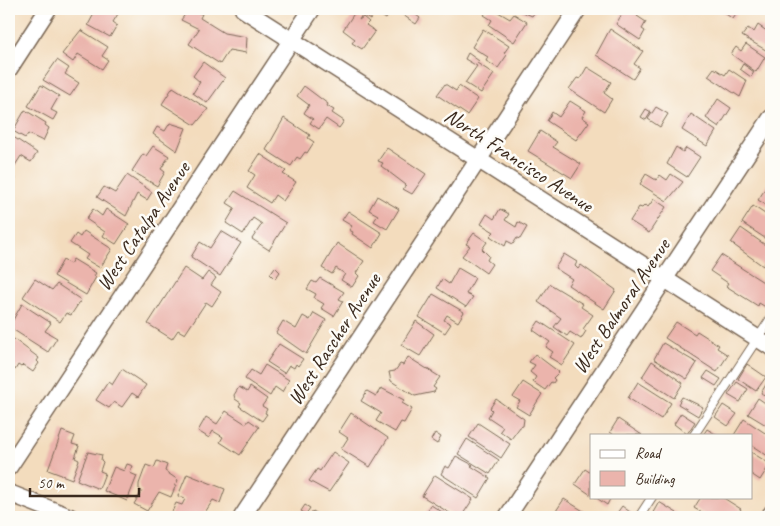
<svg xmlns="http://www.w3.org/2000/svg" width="780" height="526" font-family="Caveat,sans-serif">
<rect width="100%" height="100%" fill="#fdfcf7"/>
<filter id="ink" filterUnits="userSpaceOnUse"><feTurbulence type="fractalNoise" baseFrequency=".02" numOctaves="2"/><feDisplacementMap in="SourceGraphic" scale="10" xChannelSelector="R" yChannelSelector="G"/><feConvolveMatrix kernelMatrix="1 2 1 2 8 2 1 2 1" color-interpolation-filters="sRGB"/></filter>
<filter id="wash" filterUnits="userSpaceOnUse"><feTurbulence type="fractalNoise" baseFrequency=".0096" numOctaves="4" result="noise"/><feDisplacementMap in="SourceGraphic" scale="20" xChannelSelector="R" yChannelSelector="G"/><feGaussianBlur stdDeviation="1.12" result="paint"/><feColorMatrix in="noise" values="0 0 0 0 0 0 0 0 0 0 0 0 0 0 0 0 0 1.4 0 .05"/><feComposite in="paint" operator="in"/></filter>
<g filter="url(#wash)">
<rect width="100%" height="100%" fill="#f3dcbd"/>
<g id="blocks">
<!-- building -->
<g fill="#ebb4ac">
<path d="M93 9H121L113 22 117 25 110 37 88 25 95 12Z"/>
<path d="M189 9 202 14 200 18 224 33 247 37 246 53 229 50 220 64 189 44 199 29 181 20Z"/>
<path d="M357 9 363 13 359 20 363 17 369 22 366 25 375 31 362 49 352 43 355 39 343 30Z"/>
<path d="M363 9H393L386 19 375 12 370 20 364 16 367 11Z"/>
<path d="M408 9 420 18 416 24 403 15Z"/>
<path d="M488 9H493L510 19 514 14 527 22 514 42 489 25 492 20 484 15Z"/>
<path d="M516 9H537L532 16Z"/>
<path d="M622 9H641L637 16 646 22 642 29 645 31 640 40 616 24 622 14 620 13Z"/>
<path d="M721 9H740L733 19 720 10Z"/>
<path d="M758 25 771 34V48L769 52 742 36 748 28 754 32Z"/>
<path d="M483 29 509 46 504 53 507 55 498 68 486 61 488 57 472 47Z"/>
<path d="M610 29 643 51 634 64 640 68 633 79 596 55Z"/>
<path d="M81 30 108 47 102 56 108 60 102 69 78 54 73 62 62 54Z"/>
<path d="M746 44 765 57 756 72 731 54 736 47 741 51Z"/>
<path d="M468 53 479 61 477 63 494 74 481 93 465 83 477 66 465 59Z"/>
<path d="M57 60 69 68 65 74 79 83 70 96 43 80Z"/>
<path d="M203 62 225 78 207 103 193 93 200 82 193 76Z"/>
<path d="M743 64 754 72 751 77 740 69Z"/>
<path d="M587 67 611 82 604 93 612 99 604 112 569 89 577 78 580 79Z"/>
<path d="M714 68 725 75 729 69 747 81 740 97 708 76Z"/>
<path d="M445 84 456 91 459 86 478 99 467 115 437 95Z"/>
<path d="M41 85 59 96 51 110 57 113 53 120 28 106Z"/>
<path d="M304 86 328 104 327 106 334 110 332 113 344 121 339 128 326 119 319 129 310 123 313 119 304 113 309 105 297 96Z"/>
<path d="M173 87 208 109 195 125 162 104Z"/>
<path d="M718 99 731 108 719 127 706 118Z"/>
<path d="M570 101 586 111 582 117 589 122 576 140 547 121 552 112 559 117Z"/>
<path d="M656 107 668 114 660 127 648 119Z"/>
<path d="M646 109 651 112 646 120 641 117Z"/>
<path d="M25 110 46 123 45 125 49 128 43 141 28 134 25 138 13 131Z"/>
<path d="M691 114 716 131 707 146 682 130Z"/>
<path d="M284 118 310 135 308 138 314 142 307 153 305 152 300 159 297 157 291 166 266 150Z"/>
<path d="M170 123 186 128 177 151 153 134 157 127 165 131Z"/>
<path d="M540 131 557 142 553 147 581 164 572 178 528 151Z"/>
<path d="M9 134 37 153 31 162 21 156 14 167 9 164Z"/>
<path d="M153 146 169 156 161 169 165 172 157 186 132 171 143 154 146 156Z"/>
<path d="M676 147 683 152 686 148 700 157 687 177 667 164Z"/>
<path d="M387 148 426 174 412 194 403 189 406 185 381 166 383 163 378 161Z"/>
<path d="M260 154 286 171 283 174 296 182 283 201 275 195 270 203 247 188 255 175 249 171Z"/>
<path d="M9 173 16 178 9 190Z"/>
<path d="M646 174 656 180 660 175 667 180 671 174 683 182 667 201 640 184Z"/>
<path d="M127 175 152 192 147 200 137 194 126 216 97 197 104 187 115 193Z"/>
<path d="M769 183 771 185V208L758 200Z"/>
<path d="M235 191 286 223 269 250 252 239 262 224 253 218 243 234 226 223 235 208 227 203Z"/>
<path d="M377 196 399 209 387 229 374 221 378 215 369 210Z"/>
<path d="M654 199 666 207 649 233 630 221 639 207 642 208 645 205 648 207Z"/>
<path d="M753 206 771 218V242L742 223Z"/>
<path d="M93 209 102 216 106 209 129 224 116 244 103 236 105 232 86 219Z"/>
<path d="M500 209 509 214 505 220 516 227 518 222 527 227 520 239 517 238 513 244 507 241 505 246 490 236 494 232 481 224 487 214 494 219Z"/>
<path d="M348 211 382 233 373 248 352 234 353 232 349 230 352 226 342 220Z"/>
<path d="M741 228 771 249V254L763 266 731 243Z"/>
<path d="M84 231 112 249 100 268 85 259 88 255 70 243 76 234 80 237Z"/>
<path d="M221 231 241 243 220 276 191 257 200 242 210 248Z"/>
<path d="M474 233 487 242 482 249 489 256 487 260 492 264 486 273 462 256 470 246 466 244Z"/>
<path d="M337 243 364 261 356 273 359 276 352 287 341 280 345 274 336 268 332 274 322 268Z"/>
<path d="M564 254 577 262 575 266 578 269 581 265 616 290 604 309 568 285 572 279 555 268Z"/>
<path d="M721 255 771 287 769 309 759 303 758 306 726 286 728 283 710 271Z"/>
<path d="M73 259 96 273 94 276 96 277 86 295 54 276 63 260 70 264Z"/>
<path d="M275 267 280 272 275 279 270 274Z"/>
<path d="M184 268 202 280 208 272 216 278 211 285 221 292 212 306 206 302 185 334 178 330 172 339 148 324Z"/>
<path d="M458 268 475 278 466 294 473 297 466 307 437 288 442 279 449 284Z"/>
<path d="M320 278 344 292 339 299 343 301 334 316 321 308 324 304 314 298 316 294 307 289 312 281 316 283Z"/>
<path d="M35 279 52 290 57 284 81 300 71 315 66 313 60 322 23 297Z"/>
<path d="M550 284 583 304 581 307 593 315 583 329 586 331 581 339 570 332 567 336 554 327 561 318 538 302Z"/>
<path d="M433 294 464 312 458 322 447 315 444 320 451 324 445 333 419 317Z"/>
<path d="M22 304 51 323 45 331 57 338 48 352 9 327Z"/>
<path d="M314 313 326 320 306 354 276 333 283 321 296 329 303 316 310 320Z"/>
<path d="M416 321 434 334 420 356 401 345Z"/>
<path d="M539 321 575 345 562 365 549 357 553 352 546 347 550 342 533 330Z"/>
<path d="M676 322 695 334 697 331 719 345 717 348 728 355 717 372 665 338Z"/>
<path d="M11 337 39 358 37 361 39 363 33 372 23 365 21 367 18 365 15 370 9 366V340Z"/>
<path d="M663 343 697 363 687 379 654 359Z"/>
<path d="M279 344 303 359 298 366 296 364 294 368 289 365 284 373 267 362Z"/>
<path d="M535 354 559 372 553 378 555 380 553 383 551 382 545 390 533 382 536 377 530 372 535 365 529 362Z"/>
<path d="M408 357 440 377 433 387 436 389 434 392 415 396 391 381 389 372 395 371 400 364 403 365Z"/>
<path d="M652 361 683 383 674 398 642 377Z"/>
<path d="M747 364 766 377 756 391 738 379Z"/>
<path d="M265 365 289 380 282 392 275 387 270 396 245 379 251 370 259 375Z"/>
<path d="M122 369 146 385 138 397 132 393 122 407 114 402 109 408 96 400 108 382 112 385Z"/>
<path d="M708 371 721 379 716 386 703 378Z"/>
<path d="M771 376V399L761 393Z"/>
<path d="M523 382 542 394 529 415 516 407 520 401 513 397Z"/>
<path d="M638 382 671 403 661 419 628 398Z"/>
<path d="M737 382 748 389 740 402 728 395Z"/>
<path d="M239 387 247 392 250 387 267 399 262 406 267 409 265 413 267 414 262 421 239 406 241 403 235 399 234 395Z"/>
<path d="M381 388 404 400 402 403 412 409 404 423 401 422 395 432 376 421 381 413 361 401 367 391 376 396Z"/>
<path d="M682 397 703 407 698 416 678 404Z"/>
<path d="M758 398 771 407V428L748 414Z"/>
<path d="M496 399 524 419 523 426 520 427 511 439 500 431 503 427 488 417 492 410 490 408Z"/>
<path d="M723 405 737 414 728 426 715 417Z"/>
<path d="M226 411 246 424 249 420 259 427 240 455 220 442 223 437 213 431 209 438 198 431 206 417 217 424Z"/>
<path d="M351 413 388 438 370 467 341 449 348 438 339 432Z"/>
<path d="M681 413 695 422 687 434 674 424Z"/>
<path d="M618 419 642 435H614L610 432Z"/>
<path d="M744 419 771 437V458L751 445V435H734Z"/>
<path d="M478 423 510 444 501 458 469 437Z"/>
<path d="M707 429 717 435H703Z"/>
<path d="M62 431 75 436 72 444 79 446 75 458 79 460 72 479 48 470Z"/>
<path d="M435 433 441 437 437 444 431 440Z"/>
<path d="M467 439 499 460 490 474 458 454Z"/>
<path d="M88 452 102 455 101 460 103 462 100 471 105 473 99 489 77 480Z"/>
<path d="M333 452 349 463 329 492 309 481 317 469 320 471Z"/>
<path d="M751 452 770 464 760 480 751 474Z"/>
<path d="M456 456 473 465 471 466 490 478 478 498 441 474 445 466 449 468Z"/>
<path d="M157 461 167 465 165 471 178 480 171 497 159 492 147 511 134 504 142 491 139 489V484L146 465 154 468Z"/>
<path d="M127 464 133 466 130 473 137 476 127 501 104 491 114 467 124 471Z"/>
<path d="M585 469 591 473V495L575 484Z"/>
<path d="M187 474 225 489 220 503 213 500 202 517 170 516 176 503 182 505 185 499 178 496Z"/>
<path d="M435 475 473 499 461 517H456L422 496Z"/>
<path d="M595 497H611L607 505Z"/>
<path d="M701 497H722L741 509 736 517H703L704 514 694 508Z"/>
<path d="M564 499 593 517H559L554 514Z"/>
<path d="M659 502 677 513 675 517 651 516Z"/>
<path d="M305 505 310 508 306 514 301 511Z"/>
<path d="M431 505 450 517H423Z"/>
<path d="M622 506 634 515 633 517H614Z"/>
<path d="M313 511 321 516 320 517H309Z"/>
</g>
</g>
</g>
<g filter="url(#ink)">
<use href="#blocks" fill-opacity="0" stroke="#7b6856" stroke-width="1"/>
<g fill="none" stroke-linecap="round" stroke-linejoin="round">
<!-- lane casing -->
<g stroke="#7b6856" stroke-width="10">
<g id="lane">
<path d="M694 435 771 318"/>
<path d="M639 517 652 497"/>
</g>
</g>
<!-- street casing -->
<g stroke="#7b6856" stroke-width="19">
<g id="street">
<path d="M243 9 771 347"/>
<path d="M9 69 48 9"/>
<path d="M9 467 312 9"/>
<path d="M9 493 70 517"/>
<path d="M242 517 578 9"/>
<path d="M507 517 771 118"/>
<path d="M769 517 771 514"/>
</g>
</g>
<!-- lane -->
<use href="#lane" stroke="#fff" stroke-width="8"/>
<!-- street -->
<use href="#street" stroke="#fff" stroke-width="16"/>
</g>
</g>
<g text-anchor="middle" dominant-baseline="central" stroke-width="5" stroke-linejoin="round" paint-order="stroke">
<!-- street labels -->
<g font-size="21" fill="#3b2a1e" stroke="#fdfcf7">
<text transform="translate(519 160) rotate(33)">North Francisco Avenue</text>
<text transform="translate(143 226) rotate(-56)">West Catalpa Avenue</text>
<text transform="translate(621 306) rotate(-56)">West Balmoral Avenue</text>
<text transform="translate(334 339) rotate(-57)">West Rascher Avenue</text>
</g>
</g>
<!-- margin -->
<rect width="780" height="526" fill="none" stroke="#fdfcf7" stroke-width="30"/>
<!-- legend -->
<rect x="590" y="434" width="162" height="65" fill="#fdfcf7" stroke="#afa8a0"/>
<rect x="600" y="450" width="25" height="8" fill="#ffffff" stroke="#afa8a0"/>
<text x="635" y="458" font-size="15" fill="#3b2a1e">Road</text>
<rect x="600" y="471" width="25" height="15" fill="#ebb4ac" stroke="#afa8a0"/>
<text x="635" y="484" font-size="15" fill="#3b2a1e">Building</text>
<!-- scale -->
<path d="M30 488v8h109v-8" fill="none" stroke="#3b2a1e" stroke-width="2.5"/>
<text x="38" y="488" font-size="15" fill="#3b2a1e" stroke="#fdfcf7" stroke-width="4" paint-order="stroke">50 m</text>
</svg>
